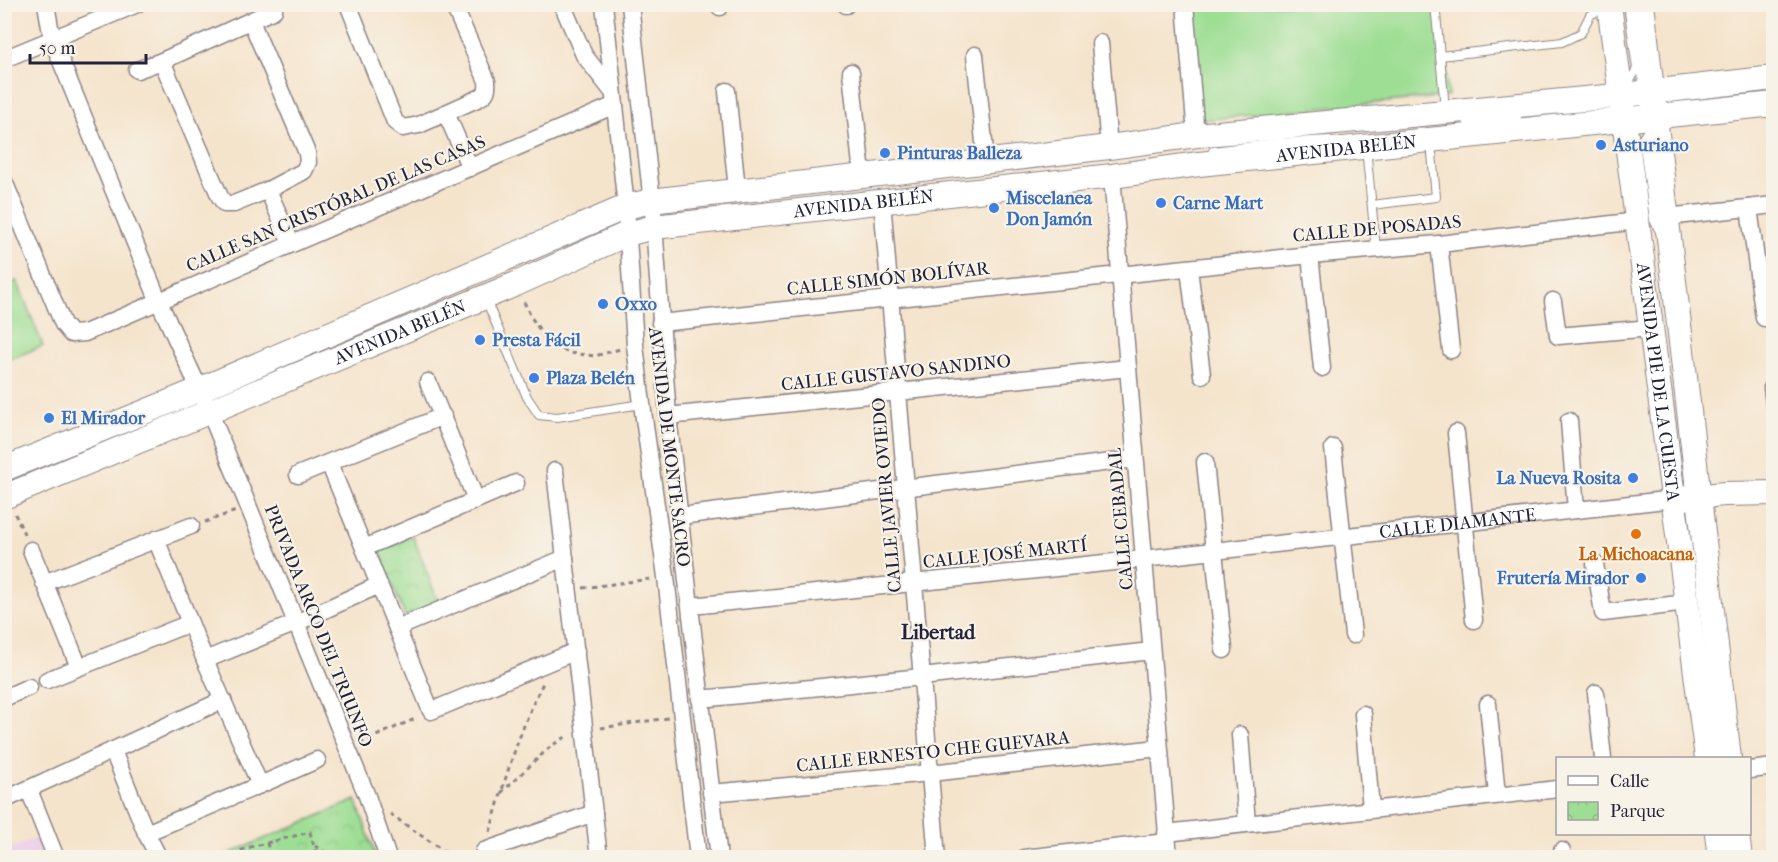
<svg xmlns="http://www.w3.org/2000/svg" width="1778" height="862" font-family="'IM FELL French Canon',serif">
<defs>
<pattern id="park-crowns" width="20" height="18" patternUnits="userSpaceOnUse" patternTransform="scale(1.5)"><rect width="20" height="18" fill="#9ede94"/><path d="M2 6a3 3 0 1 1 6 0M12 15a3 3 0 1 1 6 0" fill="none" stroke="#88be80"/></pattern>
</defs>
<rect width="100%" height="100%" fill="#f7f3e8"/>
<filter id="ink" filterUnits="userSpaceOnUse"><feTurbulence type="fractalNoise" baseFrequency=".0167" numOctaves="2"/><feDisplacementMap in="SourceGraphic" scale="12" xChannelSelector="R" yChannelSelector="G"/><feConvolveMatrix kernelMatrix="1 2 1 2 8 2 1 2 1" color-interpolation-filters="sRGB"/></filter>
<filter id="wash" filterUnits="userSpaceOnUse"><feTurbulence type="fractalNoise" baseFrequency=".008" numOctaves="4" result="noise"/><feDisplacementMap in="SourceGraphic" scale="24" xChannelSelector="R" yChannelSelector="G"/><feGaussianBlur stdDeviation="1.35" result="paint"/><feColorMatrix in="noise" values="0 0 0 0 0 0 0 0 0 0 0 0 0 0 0 0 0 1.4 0 .05"/><feComposite in="paint" operator="in"/></filter>
<g filter="url(#wash)">
<rect width="100%" height="100%" fill="#f5e4cc"/>
<!-- built -->
<path fill="#eed0e8" d="M36 838 43 857H5V850Z"/>
<!-- green -->
<g fill="#9ede94" stroke="#608068" stroke-width="1.5">
<path d="M1189 5H1439L1448 96 1201 120Z"/>
<path d="M17 281 43 346 5 361V286Z"/>
</g>
<!-- park -->
<g fill="url(#park-crowns)" stroke="#608068" stroke-width="1.5">
<path d="M413 536 439 604 405 617 379 550Z"/>
<path d="M356 800 376 857H221Z"/>
</g>
</g>
<g filter="url(#ink)">
<g fill="none" stroke-linecap="round" stroke-linejoin="round">
<!-- lane casing -->
<g stroke="#8c8384" stroke-width="10">
<g id="lane">
<path d="M1435 4 1445 108"/>
<path d="M1440 56 1562 42 1581 33 1590 15 1606 7"/>
<path d="M1626 87 1637 69 1628 4"/>
<path d="M1467 121 1517 117"/>
<path d="M1650 127 1643 138 1654 220 1660 232"/>
<path d="M1366 148 1376 249"/>
<path d="M1213 151 1276 143 1329 140"/>
<path d="M1372 205 1436 197 1431 143"/>
<path d="M486 300 527 397 539 415 557 417 642 404"/>
</g>
</g>
<!-- street casing -->
<g stroke="#8c8384" stroke-width="19">
<g id="street">
<path d="M46 4 52 39 159 302 209 410 367 796 388 858"/>
<path d="M348 4 395 122 403 128 419 125 477 99C486 95 488 91 487 81L453 4"/>
<path d="M562 4 584 55 612 91"/>
<path d="M604 4 626 207 635 345 642 404 666 577 698 858"/>
<path d="M630 4 653 211 668 416 719 858"/>
<path d="M720 4V7"/>
<path d="M846 4V5"/>
<path d="M1185 4 1196 135"/>
<path d="M1100 43 1109 147"/>
<path d="M975 55 986 161"/>
<path d="M4 59 137 4"/>
<path d="M162 61 220 197 225 204H234L268 190 304 171 308 162 307 153 251 21"/>
<path d="M137 70 162 61 274 10"/>
<path d="M851 72 862 175"/>
<path d="M727 91 737 190"/>
<path d="M446 113 470 168"/>
<path d="M1112 176 1169 858"/>
<path d="M4 181 63 324 71 334 85 333 615 105"/>
<path d="M268 190 291 243"/>
<path d="M882 201 937 858"/>
<path d="M1749 208 1764 318"/>
<path d="M1667 217 1774 205"/>
<path d="M1439 244 1451 350"/>
<path d="M1310 255 1322 368"/>
<path d="M1189 268 1202 375"/>
<path d="M1553 301 1558 336 1651 328"/>
<path d="M660 323 1310 255 1439 244 1638 221"/>
<path d="M428 382 476 500"/>
<path d="M1772 388 1774 403"/>
<path d="M668 416 1128 368"/>
<path d="M1569 421 1576 510"/>
<path d="M1456 433 1474 620"/>
<path d="M1333 448 1353 635"/>
<path d="M1205 462 1224 650"/>
<path d="M329 463 431 711 576 651"/>
<path d="M555 471 599 858"/>
<path d="M298 475 443 416"/>
<path d="M680 516 1135 459"/>
<path d="M364 548 516 483"/>
<path d="M31 550 79 667"/>
<path d="M1595 564 1603 613 1687 603"/>
<path d="M44 583 191 526"/>
<path id="s1" d="M691 606 1143 559 1674 499"/>
<path d="M397 628 565 558"/>
<path d="M205 660 296 623 379 585"/>
<path d="M47 680 190 623"/>
<path d="M1596 693 1603 758"/>
<path d="M4 698 29 687"/>
<path d="M700 699 922 677 1151 651"/>
<path d="M1488 704 1497 795"/>
<path d="M1363 714 1371 809"/>
<path d="M1240 735 1247 823"/>
<path d="M113 751 146 833 159 858"/>
<path d="M1750 770 1774 767"/>
<path d="M260 785 317 760"/>
<path d="M29 790 56 858"/>
<path d="M711 793 930 773 1159 748"/>
<path d="M4 800 223 700"/>
<path d="M146 833 260 785 205 660 156 539"/>
<path d="M1166 833 1558 789"/>
<path d="M1562 851 1563 858"/>
<path d="M487 858 484 851 594 813"/>
<path d="M1024 858 1167 842"/>
</g>
</g>
<!-- secondary casing -->
<g stroke="#8c8384" stroke-width="26">
<g id="secondary">
<path id="s2" d="M1609 4 1707 758"/>
<path d="M1642 4 1729 758"/>
<path d="M4 469 201 389 626 207 651 201 1109 147 1196 135 1606 97 1774 78"/>
<path id="s3" d="M4 497 516 284 627 234 654 227 1112 176 1199 164 1774 104"/>
<path d="M1683 498 1724 494 1774 493"/>
<path d="M1717 834 1720 858"/>
<path d="M1737 834 1740 858"/>
</g>
</g>
<!-- path -->
<g stroke="#8c8384" stroke-width="3" stroke-dasharray="4.5 4.5" stroke-linecap="butt">
<path d="M524 302 531 317 545 338 568 353 595 356 620 349"/>
<path d="M15 514 26 538"/>
<path d="M205 522 236 511"/>
<path d="M583 588 650 579"/>
<path d="M601 728 668 718"/>
<path d="M360 743 417 718"/>
<path d="M501 793 551 746 569 735"/>
<path d="M390 814 454 858"/>
<path d="M490 832C504 781 520 728 544 681"/>
<path d="M267 843 271 858"/>
<path d="M315 846 334 858"/>
<path d="M224 858 247 848 310 832 317 858"/>
</g>
<!-- lane -->
<use href="#lane" stroke="#fff" stroke-width="8"/>
<!-- street -->
<use href="#street" stroke="#fff" stroke-width="16"/>
<!-- secondary -->
<use href="#secondary" stroke="#fff" stroke-width="24"/>
</g>
</g>
<!-- markers -->
<g fill="#3f7fe0" stroke="#f7f3e8" stroke-width="2">
<circle cx="1601" cy="145" r="6"/>
<circle cx="885" cy="153" r="6"/>
<circle cx="1161" cy="203" r="6"/>
<circle cx="994" cy="208" r="6"/>
<circle cx="603" cy="304" r="6"/>
<circle cx="480" cy="340" r="6"/>
<circle cx="534" cy="378" r="6"/>
<circle cx="49" cy="418" r="6"/>
<circle cx="1633" cy="478" r="6"/>
<circle cx="1641" cy="578" r="6"/>
</g>
<circle fill="#e8710a" stroke="#f7f3e8" stroke-width="2" cx="1636" cy="534" r="6"/>
<g text-anchor="middle" dominant-baseline="central" stroke-width="4.5" stroke-linejoin="round" paint-order="stroke">
<!-- shop labels -->
<g font-size="18" font-weight="bold" fill="#366cbe" stroke="#f7f3e8" text-anchor="start">
<text x="1613" y="145">Asturiano</text>
<text x="897" y="153">Pinturas Balleza</text>
<text x="1006" y="198">Miscelanea<tspan x="1006" dy="21">Don Jamón</tspan></text>
<text x="1173" y="203">Carne Mart</text>
<text x="615" y="304">Oxxo</text>
<text x="492" y="340">Presta Fácil</text>
<text x="546" y="378">Plaza Belén</text>
<text x="61" y="418">El Mirador</text>
<text x="1621" y="478" text-anchor="end">La Nueva Rosita</text>
<text x="1629" y="578" text-anchor="end">Frutería Mirador</text>
</g>
<!-- street labels -->
<g font-size="18" fill="#22223b" stroke="#f7f3e8">
<text stroke="none"><textPath href="#s3" startOffset="1401">AVENIDA BELÉN</textPath></text>
<text stroke="none"><textPath href="#s3" startOffset="915">AVENIDA BELÉN</textPath></text>
<text transform="translate(336 204) rotate(-23)">CALLE SAN CRISTÓBAL DE LAS CASAS</text>
<text transform="translate(1377 229) rotate(-5)">CALLE DE POSADAS</text>
<text transform="translate(888 279) rotate(-6)">CALLE SIMÓN BOLÍVAR</text>
<text stroke="none"><textPath href="#s3" startOffset="429">AVENIDA BELÉN</textPath></text>
<text transform="translate(896 373) rotate(-6)">CALLE GUSTAVO SANDINO</text>
<text stroke="none"><textPath href="#s2" startOffset="381">AVENIDA PIE DE LA CUESTA</textPath></text>
<text transform="translate(669 447) rotate(83)">AVENIDA DE MONTE SACRO</text>
<text transform="translate(887 495) rotate(-95)">CALLE JAVIER OVIEDO</text>
<text transform="translate(1121 519) rotate(-95)">CALLE CEBADAL</text>
<text stroke="none"><textPath href="#s1" startOffset="771">CALLE DIAMANTE</textPath></text>
<text transform="translate(1005 554) rotate(-6)">CALLE JOSÉ MARTÍ</text>
<text transform="translate(318 626) rotate(68)">PRIVADA ARCO DEL TRIUNFO</text>
<text transform="translate(933 752) rotate(-6)">CALLE ERNESTO CHE GUEVARA</text>
</g>
<!-- food labels -->
<g font-size="18" font-weight="bold" fill="#c56008" stroke="#f7f3e8">
<text x="1636" y="554">La Michoacana</text>
</g>
<!-- neighbourhood labels -->
<g font-size="20" font-weight="bold" fill="#22223b" stroke="#f7f3e8">
<text x="938" y="632">Libertad</text>
</g>
</g>
<!-- margin -->
<rect width="1778" height="862" fill="none" stroke="#f7f3e8" stroke-width="24"/>
<!-- legend -->
<rect x="1556" y="757" width="195" height="78" fill="#f7f3e8" stroke="#a29fa3" stroke-width="1.5"/>
<rect x="1568" y="776" width="30" height="9" fill="#ffffff" stroke="#a29fa3" stroke-width="1.5"/>
<text x="1610" y="787" font-size="18" fill="#22223b">Calle</text>
<rect x="1568" y="802" width="30" height="18" fill="url(#park-crowns)" stroke="#a29fa3" stroke-width="1.5"/>
<text x="1610" y="817" font-size="18" fill="#22223b">Parque</text>
<!-- scale -->
<path d="M30 54v9h116v-9" fill="none" stroke="#22223b" stroke-width="3"/>
<text x="39" y="54" font-size="18" fill="#22223b" stroke="#f7f3e8" stroke-width="4.5" paint-order="stroke">50 m</text>
</svg>
